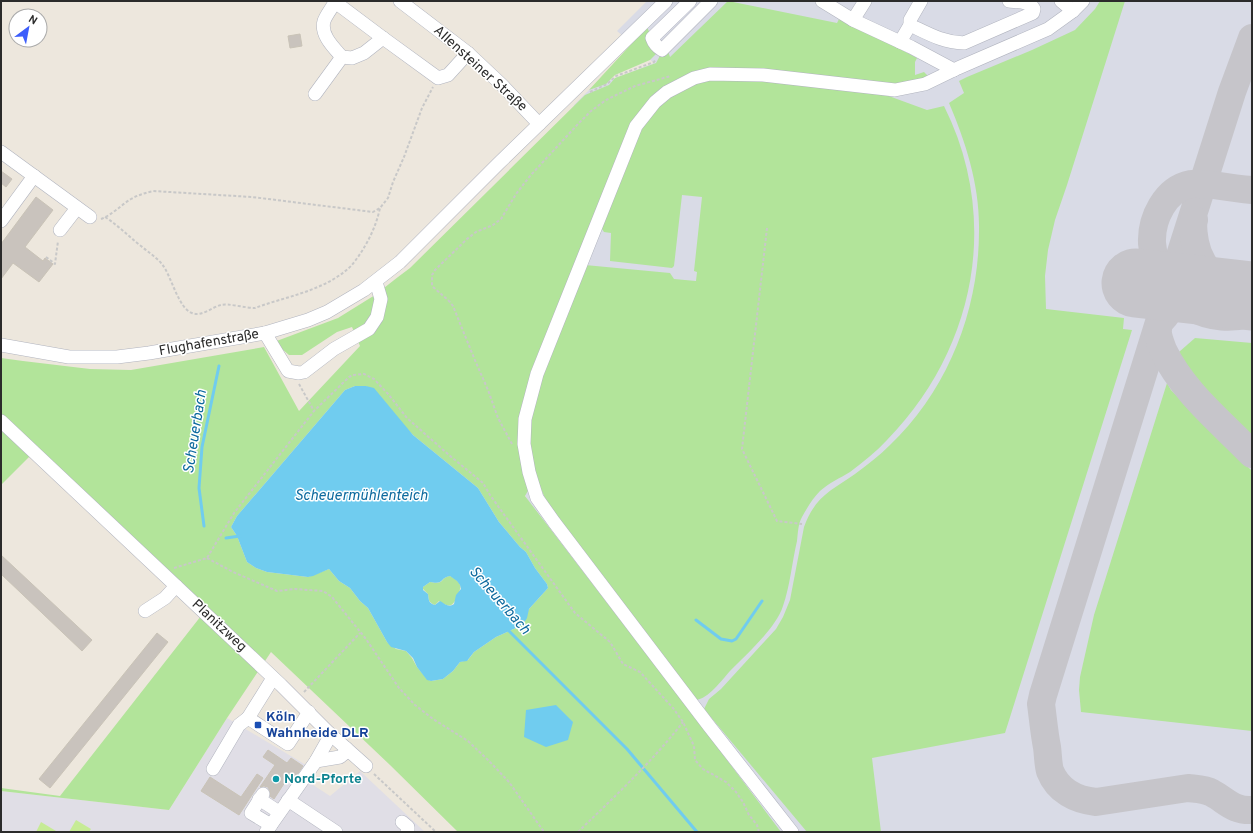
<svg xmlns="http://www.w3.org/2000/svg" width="1253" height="833" font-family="Overpass,sans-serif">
<rect width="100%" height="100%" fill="#ede7dd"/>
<!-- industrial -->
<path fill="#e0dee6" d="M227 718 306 765 304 779 330 796 360 771 425 832H1V791L169 810Z"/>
<!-- airport -->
<path fill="#d9dbe6" d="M647 1H1252V832H774L538 526 495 421 574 105 592 87 654 63 617 31Z"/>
<!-- green -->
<g fill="#b2e49a" fill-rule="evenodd">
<path d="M728 1 837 23 840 17 917 58 915 62V75L924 72 929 77 896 85 749 68H719L645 106 531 376 522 404 520 418 529 489 525 496 703 728 781 832H458L390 765 271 652 227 718 169 810 1 791V788L60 796 208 607 38 448 1 485V358L23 361 90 369 131 370 264 347 299 411 360 346 352 327 337 332 302 355H289L274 342 338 318 375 295 398 277 410 268 585 95 609 85 615 78 656 63 662 52 667 48 670 57ZM355 386H366L413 435 478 488 499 522 520 547 526 552 535 568 547 584 548 588 529 609 518 627 496 637 474 652 468 660 460 662 453 671 443 679 431 681 427 679 417 667 412 658 406 651 396 649 387 642 368 608 360 601 350 588 339 581 329 569 308 577 267 572 256 568 247 562 237 536 231 527 237 516 345 390Z"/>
<path d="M1100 1H1125L1067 185 1055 220 1048 250 1045 276 1046 309 1124 318 1123 329 1132 330 1005 733 872 758 881 832H807L704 709 709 699 721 689 776 629 783 617 790 600 804 527C815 497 830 491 855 474 867 465 879 456 890 445 948 390 979 310 979 231 980 186 966 143 949 103L964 93 959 81 967 77 1032 50 1075 30 1095 9Z"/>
<path d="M647 27 658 52 650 60 615 75 606 84 589 90Z"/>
<path d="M738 78 886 95 927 110 944 106C1001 220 975 350 887 440 876 452 863 462 850 472 840 478 829 483 820 491 813 498 807 508 802 517 798 524 798 533 797 541 792 562 790 586 783 606 776 628 747 654 730 671 722 680 708 699 696 700L558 519 545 498 537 480 533 462 529 434 531 417 536 391 585 265 670 273 674 279 696 281 697 272 694 271 702 197 682 195 674 266 672 268 610 261 611 233 604 232 600 226 639 132 651 115 668 98 696 84 708 80Z"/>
<path d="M1195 338 1252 343V438L1197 382 1182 362 1179 352Z"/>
<path d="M1167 383 1171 390 1252 471V731L1081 712 1079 690 1080 677 1094 615Z"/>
<path d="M450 576C454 578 459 581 460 585 462 588 455 604 451 605 447 607 443 603 439 601L435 605C428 602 429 600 428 594L423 589V587L430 582C446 585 439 578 450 576Z"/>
</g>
<!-- pitch -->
<g fill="#c6eb95">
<path d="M76 820 91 829 89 832H69Z"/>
<path d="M41 822 56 831 55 832H36Z"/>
</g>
<!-- water -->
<g fill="#70ccef" fill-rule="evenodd">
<path d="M355 386H366L374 388 413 435 478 488 499 522 520 547 526 552 535 568 547 584 548 588 529 609 527 618 524 623 518 627 496 637 474 652 467 661 460 662 453 671 443 679 431 681 427 680 417 667 413 658 406 651 391 647 387 642 368 608 360 601 350 588 339 581 329 569 313 576 308 577 267 572 256 568 247 562 237 536 231 527 237 516 345 390ZM450 576 457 581 460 585 461 589 456 595 454 604C449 608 445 604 440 601L435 605C428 603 429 600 428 594L423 590V587L430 582C445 585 439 578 450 576Z"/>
<path d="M556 705 573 722 568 740 546 747 524 737 526 710Z"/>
</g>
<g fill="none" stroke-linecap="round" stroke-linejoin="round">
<!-- stream -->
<g stroke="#70ccef" stroke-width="3">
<path d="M204 526 199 488 202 447 219 366"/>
<path d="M226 538 240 536"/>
<path d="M696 620 721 639 732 641 736 639 762 601"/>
<path d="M507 629 627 749 697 832"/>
</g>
<!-- taxiway -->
<g stroke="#c6c5ca" stroke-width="28">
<path d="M1252 38 1232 92 1170 287 1043 695 1041 704C1043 718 1044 732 1047 747 1048 754 1048 764 1050 771 1058 791 1076 800 1096 802L1188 788C1196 789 1205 789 1212 793 1227 801 1233 811 1252 810"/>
<path d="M1252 190C1239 189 1226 187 1213 185 1206 185 1198 183 1191 184 1165 189 1151 219 1152 243 1153 252 1155 264 1159 273 1161 278 1167 282 1171 287 1177 294 1184 303 1193 308 1210 318 1233 319 1252 313"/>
<path d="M1194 220C1192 227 1194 235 1195 242 1199 263 1214 283 1234 290 1240 293 1246 294 1252 295"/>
<path d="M1216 291C1195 296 1178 298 1165 316 1162 319 1158 324 1158 329 1157 336 1161 344 1163 350 1183 392 1220 421 1252 454"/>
</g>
<!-- runway -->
<path stroke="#c6c5ca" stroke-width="69" d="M1136 283 1252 296"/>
</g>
<!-- building -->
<g fill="#c9c3bd" stroke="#c9c3b7">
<path d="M300 34 302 46 290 48 288 36Z"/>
<path d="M1 171 12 179 6 187 1 183Z"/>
<path d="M36 197 53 210 25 247 43 261 45 258 53 264 39 282 13 263 1 279V244Z"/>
<path d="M1 555 92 640 82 651 1 574Z"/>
<path d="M157 633 168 642 50 788 39 779Z"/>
<path d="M268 750 287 763 291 758 303 766 294 779 289 776 274 799 270 796V791L268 787 264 786 260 787 275 765 263 757Z"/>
<path d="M257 774 263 778 239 815 201 791 210 777 241 797Z"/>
</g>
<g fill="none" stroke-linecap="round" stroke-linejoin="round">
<!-- minor casing -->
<g stroke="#b1b4bf" stroke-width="14">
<g id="minor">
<path d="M336 1 335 2 383 38 438 78 448 75 468 53"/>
<path d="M400 1 468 53 502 85 539 124"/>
<path d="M690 1 652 38C654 44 657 47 662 50L711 1"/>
<path d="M822 1 853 20 865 1"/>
<path d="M1061 1 1073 11"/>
<path d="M335 2C332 8 326 15 324 21 320 35 334 48 342 57L352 58 364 53 383 38"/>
<path d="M853 20 911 47 954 70"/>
<path d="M910 25C929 34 942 42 964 43L1033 13 1034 9C1030 1 1017 2 1009 1"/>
<path d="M900 42 910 25V20L921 1"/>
<path d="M315 94 342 57"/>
<path d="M1 152 90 217"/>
<path d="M1 221 34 176"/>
<path d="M60 230 77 208"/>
<path d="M265 333 288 371 299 373 304 372 334 349 369 329 377 317 381 299 376 282"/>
<path d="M1 345 69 357H117L149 353 265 333 308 320 327 312 364 290 400 262 498 164 666 1"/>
<path d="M1 421 281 685 329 733 366 766"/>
<path d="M145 611 165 598 176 586"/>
<path d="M273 678 248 718 288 744 309 712"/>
<path d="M316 761 340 757 345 753 346 748"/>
<path d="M213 769 239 725 248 718"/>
<path d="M263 794 251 813 271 825"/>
<path d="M259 799 279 812"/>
<path d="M288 800 336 832"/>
<path d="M402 822 408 827V830L407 832"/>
<path d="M266 832 316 761 329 738V733"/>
<path d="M792 832 709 726 554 522 537 498 529 472 524 444 525 419 537 374 636 126 655 102 667 92 694 78 710 74 763 75 895 90 925 84 958 68 1048 29 1073 11 1083 1"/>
</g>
</g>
<!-- path -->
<g stroke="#c8c8c8" stroke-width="2" stroke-dasharray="3 2" stroke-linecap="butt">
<path d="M590 92 607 84 616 76 654 62 656 59"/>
<path d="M105 217C119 226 128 236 141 246 148 252 156 257 162 264 172 277 178 308 192 313 202 317 212 307 221 305 228 303 245 308 255 308 287 296 325 291 351 266 356 260 361 253 365 246 372 234 377 222 380 208"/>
<path d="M101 219C112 215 121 205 131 199 138 195 145 193 153 191L252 197 373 212 380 208 388 198 393 182 404 157 422 108 433 87"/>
<path d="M767 228 742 449 777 521 802 524"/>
<path d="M46 257 55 264 58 241"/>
<path d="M299 384 314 411"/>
<path d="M512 444 498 418 488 390 474 358 453 306 449 301 432 286V275L435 270 467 239 476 232 493 225 501 219 516 194 530 176 578 124 591 111 606 100 635 86 671 76"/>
<path d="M207 558 233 572 277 591 295 589 323 591 332 597 366 639 399 688 415 705 433 719 468 741 489 761 509 782 544 832"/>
<path d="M174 568 207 558 234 513 314 411 349 377 353 375 364 374 374 379 389 395 407 418 449 455 483 483 490 495 575 613 610 642 623 664 640 672 673 708 683 722 694 746 695 760 703 769 726 782 736 792 743 802 749 815 757 825 759 832"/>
<path d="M304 692 360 633"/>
<path d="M374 774 436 832"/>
<path d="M578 832C614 797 652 762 683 722"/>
</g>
<!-- minor -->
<use href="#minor" stroke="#fff" stroke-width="13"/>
</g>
<!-- markers -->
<rect fill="#1a4fb4" stroke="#fff" stroke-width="1.5" x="254" y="721" width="8" height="8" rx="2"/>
<circle fill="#0f9aa8" stroke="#fff" stroke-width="1.5" cx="276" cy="779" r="4"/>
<g text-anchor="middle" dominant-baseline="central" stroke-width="3" stroke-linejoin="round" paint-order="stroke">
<!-- street labels -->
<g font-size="14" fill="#2b2b2b" stroke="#fff">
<text transform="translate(480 69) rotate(42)">Allensteiner Straße</text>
<text transform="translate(209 343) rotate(-10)">Flughafenstraße</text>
<text transform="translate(219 626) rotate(43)">Planitzweg</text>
</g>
<!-- transit labels -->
<g font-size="14" font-weight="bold" fill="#164399" stroke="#fff" text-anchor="start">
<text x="266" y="717">Köln<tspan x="266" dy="16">Wahnheide DLR</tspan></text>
</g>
<!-- culture labels -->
<g font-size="14" font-weight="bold" fill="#0d838f" stroke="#fff" text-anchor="start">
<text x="284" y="779">Nord-Pforte</text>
</g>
<!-- water labels -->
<g font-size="15" font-style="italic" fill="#0d6a9e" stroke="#fff">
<text transform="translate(196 432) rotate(-81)">Scheuerbach</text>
<text x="361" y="496">Scheuermühlenteich</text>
<text transform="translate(499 601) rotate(49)">Scheuerbach</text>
</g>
</g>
<!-- border -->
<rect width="1253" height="833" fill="none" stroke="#2b2b2b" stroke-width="4"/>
<!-- north arrow -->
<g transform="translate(28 28) rotate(32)"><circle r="19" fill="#ffffff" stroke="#aaaaaa"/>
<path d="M0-3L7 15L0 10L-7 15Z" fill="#3d5efb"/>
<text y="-6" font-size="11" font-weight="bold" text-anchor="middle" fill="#2b2b2b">N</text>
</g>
</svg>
